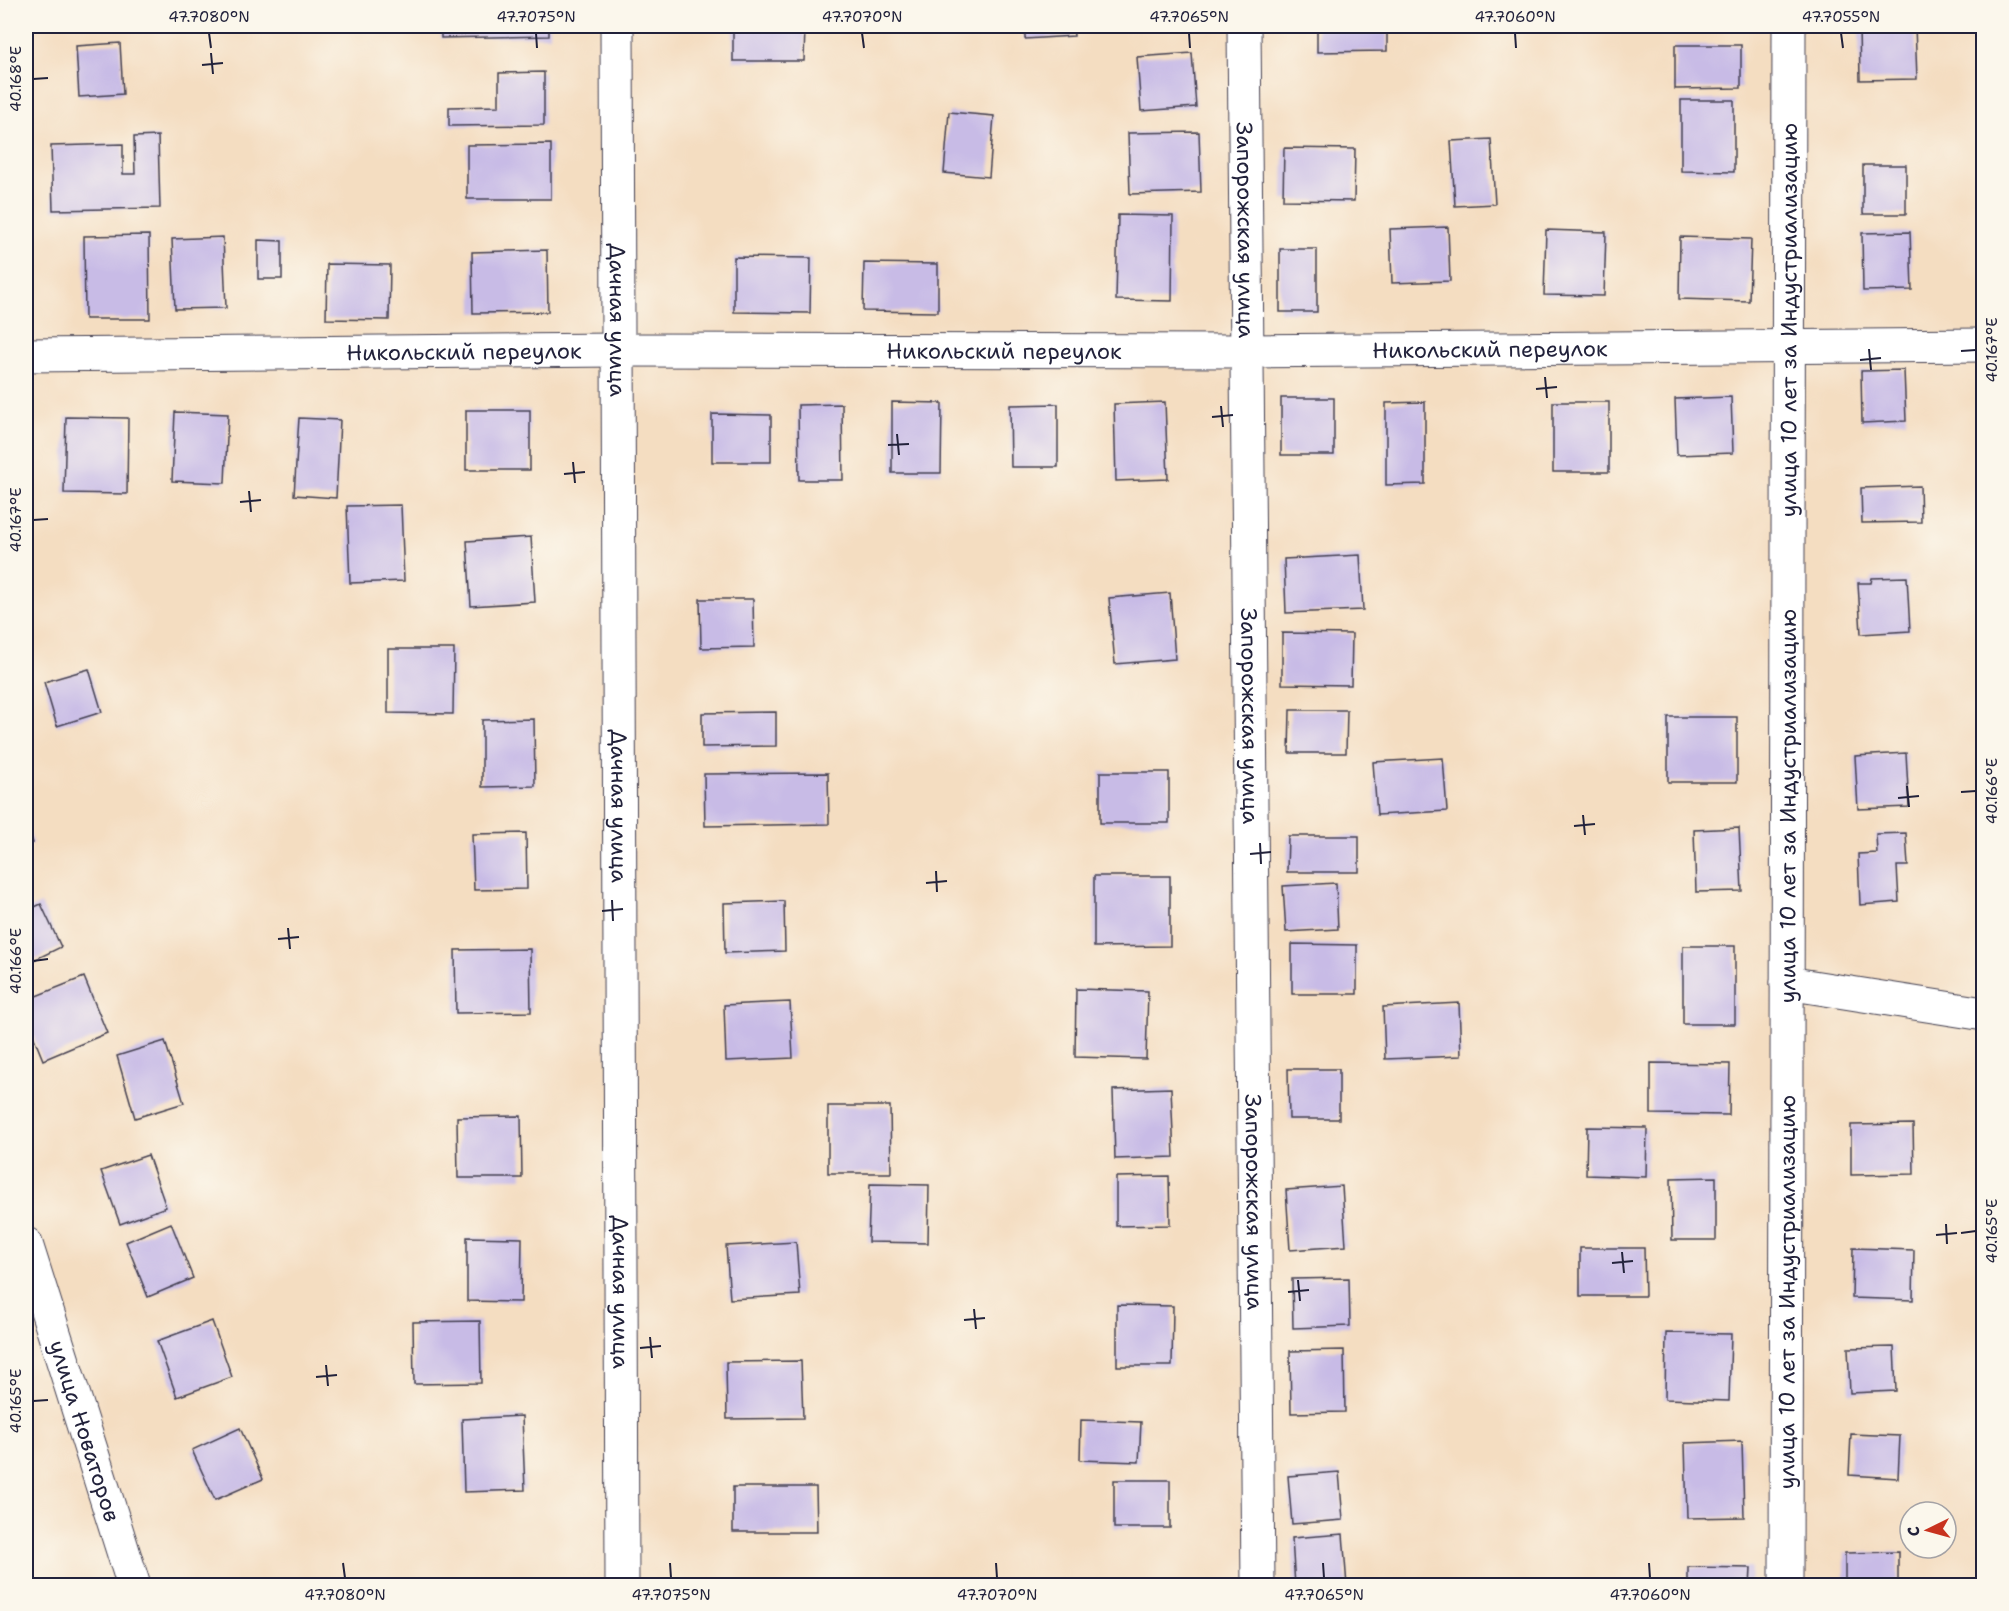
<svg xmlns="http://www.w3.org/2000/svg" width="2009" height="1611" font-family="'Shantell Sans',sans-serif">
<rect width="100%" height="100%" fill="#fbf7ec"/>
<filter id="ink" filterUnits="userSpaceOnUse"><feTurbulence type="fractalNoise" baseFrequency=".0167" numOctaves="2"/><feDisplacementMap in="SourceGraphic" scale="12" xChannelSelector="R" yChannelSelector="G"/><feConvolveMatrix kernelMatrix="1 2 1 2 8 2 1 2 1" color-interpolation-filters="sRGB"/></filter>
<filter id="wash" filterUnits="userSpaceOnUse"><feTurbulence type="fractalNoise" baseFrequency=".008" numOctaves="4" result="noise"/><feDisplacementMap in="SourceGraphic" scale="24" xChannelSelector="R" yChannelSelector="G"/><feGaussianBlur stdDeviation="1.35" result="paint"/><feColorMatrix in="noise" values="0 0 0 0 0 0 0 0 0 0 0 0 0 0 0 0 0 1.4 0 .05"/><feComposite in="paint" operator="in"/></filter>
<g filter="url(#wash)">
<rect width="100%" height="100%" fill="#f4ddc1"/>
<g id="blocks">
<!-- building -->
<g fill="#c8bbe6">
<path d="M441 26H549V36L441 38Z"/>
<path d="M733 26H805L804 61H733Z"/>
<path d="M1025 26H1073L1074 36 1025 39Z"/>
<path d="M1317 26H1387V51L1317 52Z"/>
<path d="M1859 26H1915L1917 79 1860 80Z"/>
<path d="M120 43 123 94 79 97 76 46Z"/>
<path d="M1675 45H1741V88L1675 89Z"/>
<path d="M1192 53 1196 107 1141 111 1137 57Z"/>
<path d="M544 72V125L449 126V107L499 106V73Z"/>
<path d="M1681 100H1734V172L1681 171Z"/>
<path d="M949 112 994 116 989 177 944 173Z"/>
<path d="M1199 132 1201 192 1130 194 1128 133Z"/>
<path d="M158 136 160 208 53 210 51 146 123 144V174H135L134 137Z"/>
<path d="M1491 139 1495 204 1455 206 1451 141Z"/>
<path d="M551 144V199H467V145Z"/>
<path d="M1284 148 1355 149 1354 201 1283 200Z"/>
<rect x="1863" y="165" width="43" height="49"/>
<path d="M1118 215 1173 216 1172 301 1116 300Z"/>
<path d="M1448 227 1450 281 1392 283 1390 229Z"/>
<path d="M1546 230 1606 232 1604 296 1544 295Z"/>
<path d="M1910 232 1912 290 1863 291 1862 233Z"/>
<path d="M149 235 150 319H85L84 236Z"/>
<path d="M223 237 226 308 175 309 172 239Z"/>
<path d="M1680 237 1751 239 1749 301 1679 299Z"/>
<path d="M258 240 282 241V279H258Z"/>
<rect x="1280" y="249" width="37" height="63"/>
<path d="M547 250 548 312 473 313 472 252Z"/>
<path d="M734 257 811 258 810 313 734 312Z"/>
<path d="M864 263 938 264V312L863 311Z"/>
<path d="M327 264 390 265 389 320 326 319Z"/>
<path d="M1904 370 1906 421 1862 423 1861 371Z"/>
<path d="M1731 397 1733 453 1677 455 1675 399Z"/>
<rect x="1281" y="398" width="53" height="57"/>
<path d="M892 402 942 403 941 473H892Z"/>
<path d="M1165 402 1168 479 1116 481 1114 404Z"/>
<path d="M1425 402V484L1386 485V403Z"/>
<rect x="1553" y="402" width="56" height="70"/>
<path d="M842 404 843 480H799L798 405Z"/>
<path d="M1058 404V467H1011L1010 405Z"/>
<rect x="466" y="410" width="64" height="60"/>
<path d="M175 412 228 414 225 483 172 481Z"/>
<path d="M712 414 771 415V462H712Z"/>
<path d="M66 417 128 418 127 494 64 493Z"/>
<path d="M299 418 340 420 336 498 294 495Z"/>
<path d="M1920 486 1921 522 1862 523 1861 488Z"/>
<path d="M401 505 404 581 350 583 347 506Z"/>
<path d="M531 537 535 602 471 606 467 541Z"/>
<path d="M1360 555 1363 610 1286 613 1284 559Z"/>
<path d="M1907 577 1910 631 1861 634 1858 583H1871L1872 578Z"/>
<path d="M1170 593 1175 659 1115 664 1109 598Z"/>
<path d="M700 599H753L754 647 701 648Z"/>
<path d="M1282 633 1352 634 1351 685 1282 684Z"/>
<path d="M388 649H454L453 714 388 713Z"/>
<path d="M89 669 102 712 57 726 44 682Z"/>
<path d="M1290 710H1347L1346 753H1289Z"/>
<path d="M776 712V746L702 747V713Z"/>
<rect x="1668" y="717" width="69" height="65"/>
<path d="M534 719 535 786 482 787V720Z"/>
<path d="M1906 753 1909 807 1858 809 1855 756Z"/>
<path d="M1443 758 1447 811 1377 815 1373 762Z"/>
<rect x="1100" y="772" width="69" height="51"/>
<path d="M828 773 829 824 705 826 704 774Z"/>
<path d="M26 823 33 843 26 846Z"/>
<path d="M1739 828 1742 891 1696 892 1694 830Z"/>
<path d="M526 833 527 889 474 890 472 834Z"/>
<path d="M1906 833 1908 866H1897L1899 902 1860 905 1858 854 1877 853 1876 834Z"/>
<path d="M1288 836H1359V872H1287Z"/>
<path d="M1094 876H1170V946L1094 947Z"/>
<path d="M1336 883 1338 929 1286 932 1283 886Z"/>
<path d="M784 901 785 951 725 953 724 903Z"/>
<path d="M41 904 61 947 26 964V911Z"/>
<path d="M1292 944 1357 945V994H1292Z"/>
<rect x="1683" y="946" width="52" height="78"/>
<path d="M530 949 531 1012 456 1013 455 950Z"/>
<path d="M84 977 107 1033 43 1060 26 1018V1000Z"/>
<path d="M1076 989 1148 991 1146 1059 1075 1057Z"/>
<path d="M790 1002 793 1058 726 1061 724 1005Z"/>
<path d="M1459 1003 1461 1056 1385 1059 1383 1007Z"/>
<path d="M165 1041 184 1103 135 1118 117 1056Z"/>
<path d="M1651 1063 1730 1064 1729 1115 1651 1114Z"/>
<path d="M1288 1069H1339V1119H1289Z"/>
<path d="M1171 1088 1174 1157 1115 1159 1113 1090Z"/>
<path d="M828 1106H890L891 1173H828Z"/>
<path d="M521 1116 522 1178H458L457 1117Z"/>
<path d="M1913 1124 1914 1174 1851 1175V1125Z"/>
<path d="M1587 1127 1647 1128 1646 1177 1586 1175Z"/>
<path d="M148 1155 166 1207 120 1224 101 1171Z"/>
<path d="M1169 1176 1170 1225 1116 1226V1177Z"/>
<path d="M1716 1177V1240H1672L1671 1178Z"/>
<path d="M870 1184 929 1185 928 1243 868 1242Z"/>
<path d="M1342 1186 1346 1246 1290 1250 1286 1190Z"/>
<path d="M171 1223 193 1278 148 1297 126 1242Z"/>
<path d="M467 1237 522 1238 521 1302 467 1301Z"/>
<path d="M796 1242 800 1295 730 1299 726 1246Z"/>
<path d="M1580 1248H1644L1645 1296H1580Z"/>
<path d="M1853 1248 1914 1250 1913 1300 1852 1298Z"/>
<path d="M1349 1278 1350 1326 1293 1328 1292 1279Z"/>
<path d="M1117 1305 1173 1306 1172 1366H1117Z"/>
<path d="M212 1321 232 1377 177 1397 157 1341Z"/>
<path d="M480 1321 481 1383 414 1384 413 1322Z"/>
<path d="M1666 1333 1731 1334 1729 1401 1665 1399Z"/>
<path d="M1894 1347 1896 1391 1850 1393 1848 1348Z"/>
<path d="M1344 1350 1345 1412 1291 1413 1290 1351Z"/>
<path d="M801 1361 803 1418 727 1419 726 1362Z"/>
<path d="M522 1416 525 1490 464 1492 462 1419Z"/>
<path d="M1081 1420 1141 1422 1139 1462 1080 1460Z"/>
<path d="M240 1428 263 1479 215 1500 192 1450Z"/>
<path d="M1851 1434 1900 1436 1898 1478 1849 1475Z"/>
<path d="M1742 1441 1744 1517 1687 1518 1685 1443Z"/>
<path d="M1339 1472 1343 1520 1292 1524 1288 1476Z"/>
<rect x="1114" y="1480" width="56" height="48"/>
<path d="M733 1487H816L817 1532H733Z"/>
<path d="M1343 1534 1347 1586H1295L1292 1538Z"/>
<path d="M1898 1552V1586H1845V1553Z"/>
<path d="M1688 1567 1751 1568 1750 1586H1688Z"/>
<path d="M28 1570 33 1586H26V1571Z"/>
</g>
</g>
</g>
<g filter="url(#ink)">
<use href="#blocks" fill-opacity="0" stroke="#423e4f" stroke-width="1.5"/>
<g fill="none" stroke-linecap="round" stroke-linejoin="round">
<!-- minor casing -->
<g stroke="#423e4f" stroke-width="35">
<g id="minor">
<path id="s1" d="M617 26 622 1586"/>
<path id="s2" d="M1244 26 1258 1586"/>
<path id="s3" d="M26 355 618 350 1246 351 1984 345"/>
<path d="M1787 983 1984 1014"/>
<path id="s4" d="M26 1244 134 1586"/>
<path id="s5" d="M1786 1586 1789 26"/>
</g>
</g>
<!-- minor -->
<use href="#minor" stroke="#fff" stroke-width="33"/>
</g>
</g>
<!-- ticks -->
<path fill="none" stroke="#22223b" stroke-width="2" d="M209 33 211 48M536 33 537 48M862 33 864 48M1189 33 1190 48M1515 33 1516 48M1841 33 1843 48M211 53 213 74M202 65 223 63M33 79 48 78M1869 349 1871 370M1961 351 1976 350M1860 360 1881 358M1545 377 1547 398M1536 389 1557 387M1221 406 1223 427M1212 417 1233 415M897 434 899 455M888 445 909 444M573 462 575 483M564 474 585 472M249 491 251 512M240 502 261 500M33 520 48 519M1907 786 1909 807M1961 792 1976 791M1898 798 1919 796M1583 815 1585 835M1574 826 1595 824M1260 843 1261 864M1250 854 1271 852M936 871 937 892M926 883 947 881M612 900 613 921M602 911 623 909M288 928 290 949M278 939 299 937M33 961 48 959M1946 1224 1947 1244M1961 1233 1976 1231M1936 1235 1957 1233M1622 1252 1624 1273M1612 1263 1633 1261M1298 1280 1300 1301M1288 1292 1309 1290M974 1309 976 1329M964 1320 985 1318M650 1337 652 1358M640 1348 661 1346M326 1365 328 1386M316 1377 337 1375M33 1401 48 1400M343 1563 345 1578M670 1563 671 1578M996 1563 997 1578M1323 1563 1324 1578M1649 1563 1650 1578"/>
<g text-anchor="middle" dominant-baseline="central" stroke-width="4.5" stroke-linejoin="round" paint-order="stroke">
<!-- street labels -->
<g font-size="22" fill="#22223b" stroke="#fbf7ec">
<text stroke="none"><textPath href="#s2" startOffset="204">Запорожская улица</textPath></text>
<text stroke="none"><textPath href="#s1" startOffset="294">Дачная улица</textPath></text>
<text stroke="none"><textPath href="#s5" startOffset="1266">улица 10 лет за Индустриализацию</textPath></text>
<text stroke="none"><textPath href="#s3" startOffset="1464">Никольский переулок</textPath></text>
<text stroke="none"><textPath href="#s3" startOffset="978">Никольский переулок</textPath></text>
<text stroke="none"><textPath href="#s3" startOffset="438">Никольский переулок</textPath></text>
<text stroke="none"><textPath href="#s2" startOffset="690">Запорожская улица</textPath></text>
<text stroke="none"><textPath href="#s1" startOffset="780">Дачная улица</textPath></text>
<text stroke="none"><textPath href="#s5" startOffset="780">улица 10 лет за Индустриализацию</textPath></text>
<text stroke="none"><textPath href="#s2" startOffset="1176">Запорожская улица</textPath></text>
<text stroke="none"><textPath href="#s1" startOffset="1266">Дачная улица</textPath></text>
<text stroke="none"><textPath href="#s5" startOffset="294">улица 10 лет за Индустриализацию</textPath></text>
<text stroke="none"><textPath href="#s4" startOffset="196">улица Новаторов</textPath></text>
</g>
</g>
<!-- margin -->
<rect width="2009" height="1611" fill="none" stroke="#fbf7ec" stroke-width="66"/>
<!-- north arrow -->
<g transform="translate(1928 1530) rotate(265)"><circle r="28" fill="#fbf7ec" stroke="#a4a2a5" stroke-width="1.5"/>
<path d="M0-4.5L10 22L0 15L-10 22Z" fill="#c8321e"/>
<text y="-9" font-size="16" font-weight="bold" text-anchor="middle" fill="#22223b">С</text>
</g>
<rect x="33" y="33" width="1943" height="1545" fill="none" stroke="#22223b" stroke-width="2"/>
<g font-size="15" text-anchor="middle" fill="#22223b">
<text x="209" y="22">47.7080°N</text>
<text x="536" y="22">47.7075°N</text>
<text x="862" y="22">47.7070°N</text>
<text x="1189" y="22">47.7065°N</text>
<text x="1515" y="22">47.7060°N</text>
<text x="1841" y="22">47.7055°N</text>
<text transform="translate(16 79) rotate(-90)" y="5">40.168°E</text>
<text transform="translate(1992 350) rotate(-90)" y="5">40.167°E</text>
<text transform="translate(16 520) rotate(-90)" y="5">40.167°E</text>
<text transform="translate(1992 791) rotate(-90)" y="5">40.166°E</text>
<text transform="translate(16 961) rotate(-90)" y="5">40.166°E</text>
<text transform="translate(1992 1231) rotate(-90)" y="5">40.165°E</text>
<text transform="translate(16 1401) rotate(-90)" y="5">40.165°E</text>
<text x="345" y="1600">47.7080°N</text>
<text x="671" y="1600">47.7075°N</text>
<text x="997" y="1600">47.7070°N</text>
<text x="1324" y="1600">47.7065°N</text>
<text x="1650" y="1600">47.7060°N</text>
</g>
</svg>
